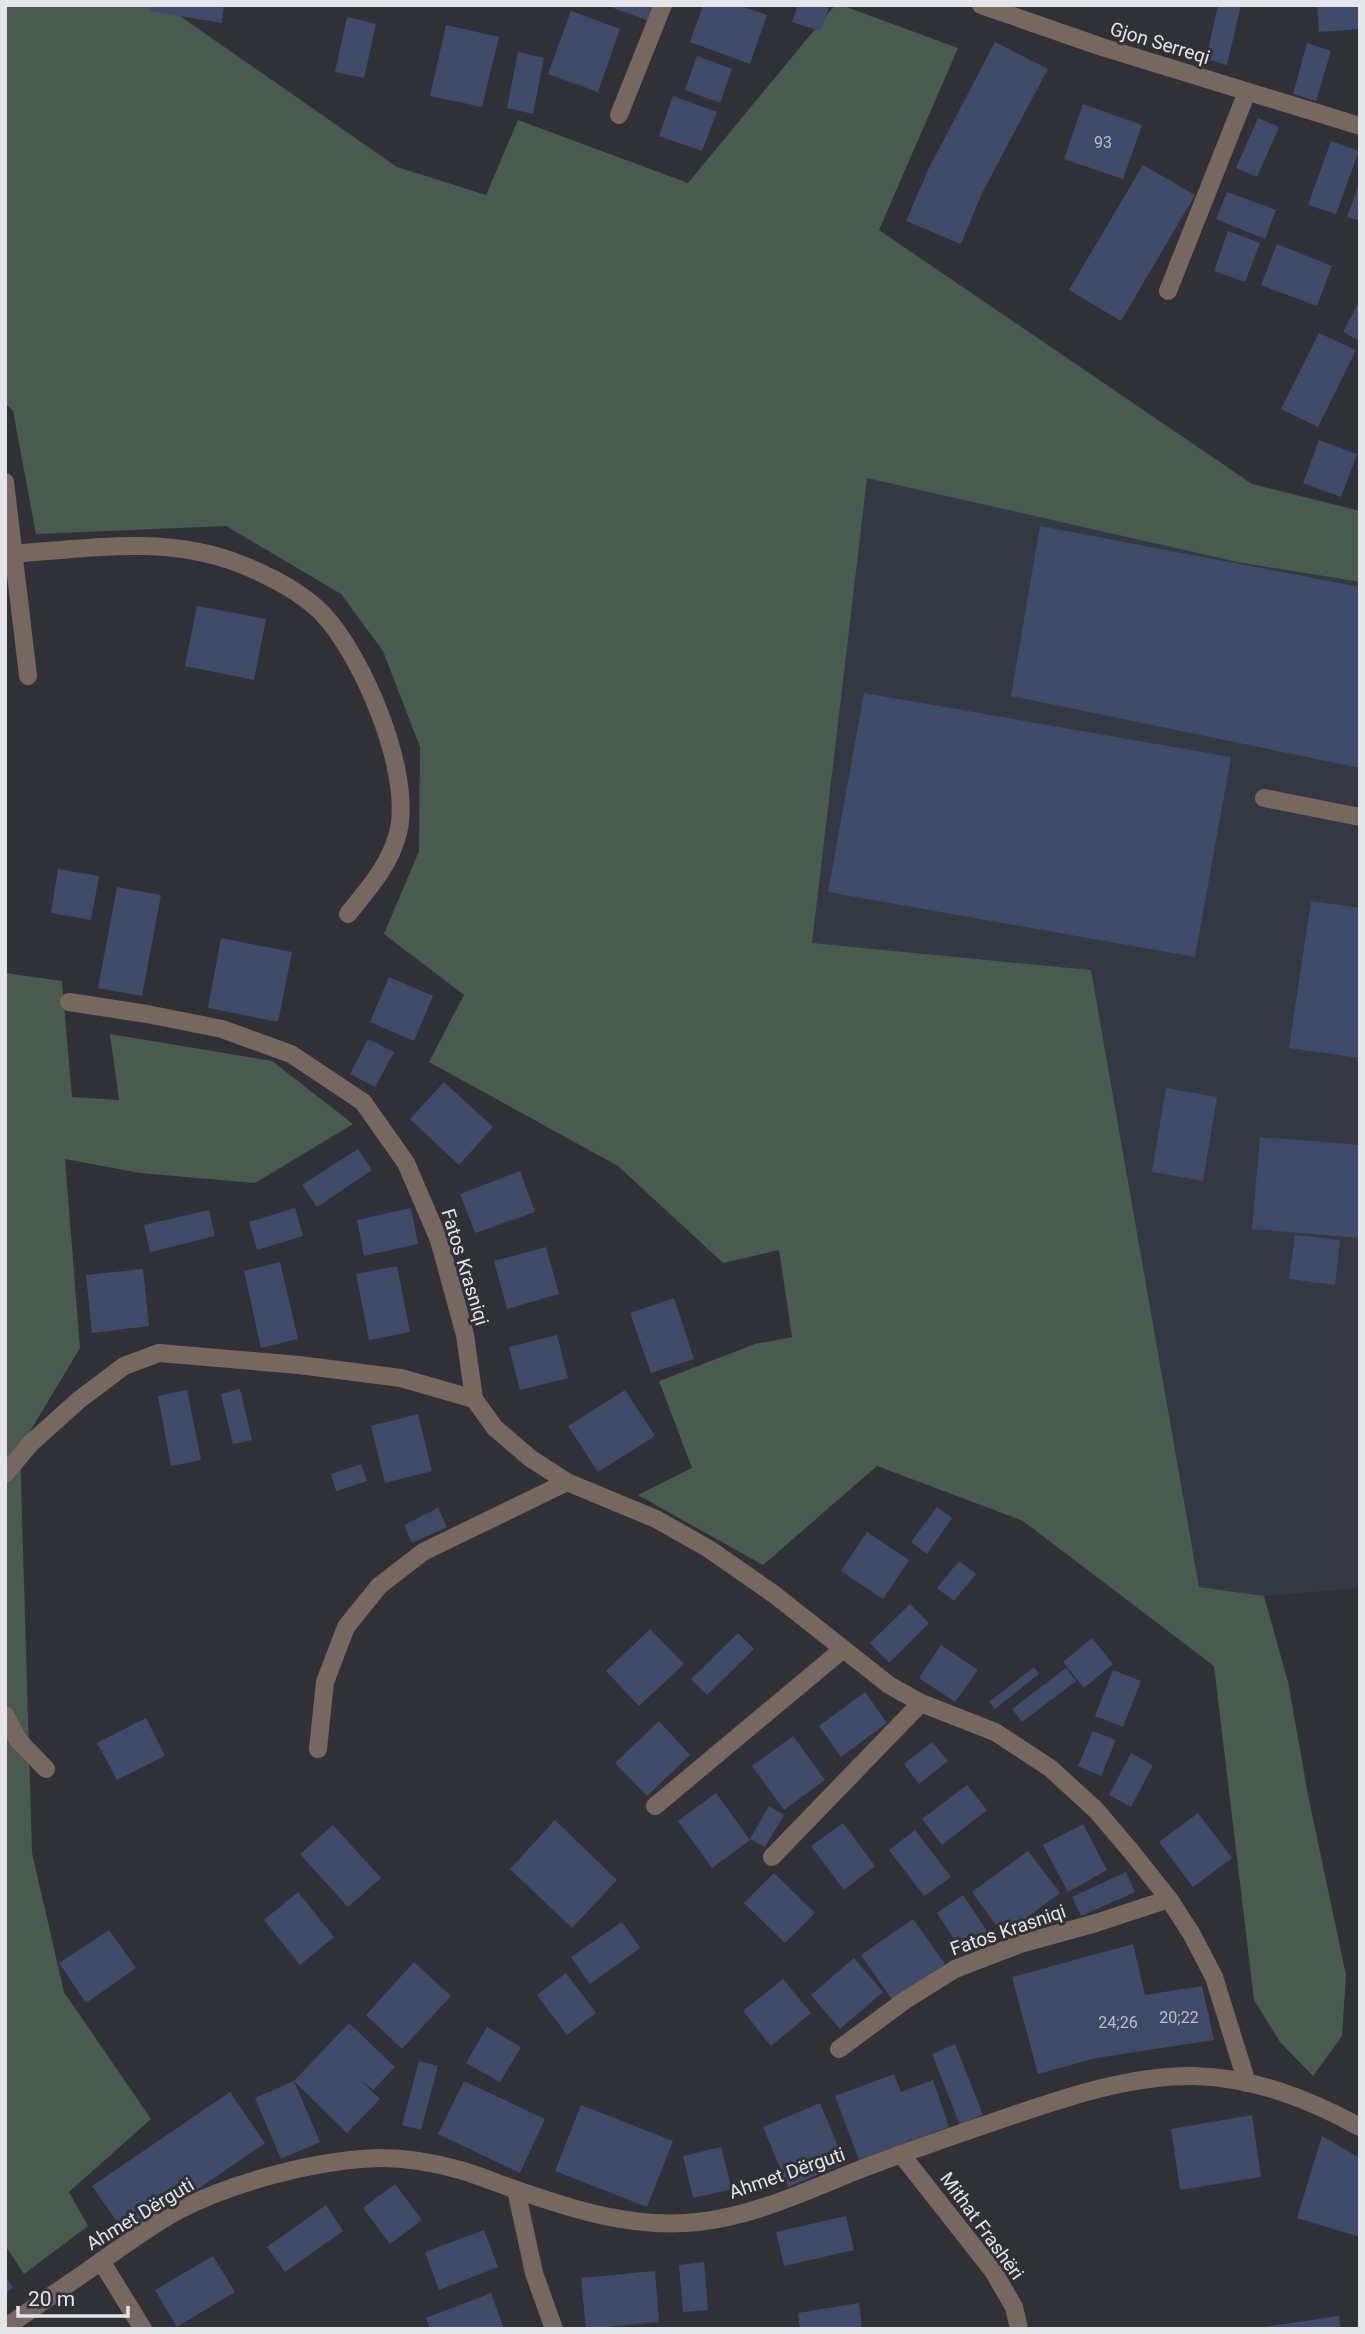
<svg xmlns="http://www.w3.org/2000/svg" width="1365" height="2334" font-family="Roboto,sans-serif">
<rect width="100%" height="100%" fill="#2f3136"/>
<!-- built -->
<path fill="#343843" d="M867 477 1237 562 1360 582V1588L1264 1596 1199 1587 1091 970 810 943Z"/>
<!-- green -->
<g fill="#485b4e">
<path d="M5 5H164L397 167 486 195 518 120 688 183 835 5H841L958 48 879 230 1252 484 1360 511V582L1237 562 867 478 812 943 1091 970 1199 1587 1264 1596 1288 1682 1309 1800 1346 1975 1342 2036 1313 2076 1280 2042 1254 2000 1214 1666 1023 1521 877 1466 763 1565 638 1495 692 1468 659 1381 755 1344 792 1337 779 1250 723 1263 618 1166 429 1062 464 995 384 934 419 851 420 747 383 651 341 594 226 526 36 534 13 411 5 403Z"/>
<path d="M5 973 62 981 72 1097 119 1100 110 1034 272 1061 353 1124 255 1183 140 1173 65 1159 80 1348 20 1448 32 1853 64 1992 151 2119 69 2192 88 2226 24 2274 5 2245Z"/>
</g>
<!-- building -->
<g fill="#3f4a68">
<path d="M150 5H224L222 23 149 11Z"/>
<path d="M605 5H654L649 21Z"/>
<path d="M703 5H738L767 15 750 64 690 42Z"/>
<path d="M798 5H830L820 31 792 22Z"/>
<path d="M1218 5H1241L1227 65 1206 59Z"/>
<path d="M1317 5H1360V29L1319 32Z"/>
<path d="M571 11 620 29 598 92 548 74Z"/>
<path d="M347 17 376 24 364 78 335 72Z"/>
<path d="M446 25 499 37 482 107 430 96Z"/>
<path d="M995 42 1048 69 982 193 961 244 906 221 928 170Z"/>
<path d="M1307 43 1331 51 1316 101 1293 94Z"/>
<path d="M518 52 544 58 533 114 507 108Z"/>
<path d="M697 56 732 69 720 103 685 90Z"/>
<path d="M673 96 717 112 702 151 659 136Z"/>
<path d="M1083 104 1142 125 1123 179 1064 159Z"/>
<path d="M1258 118 1279 127 1257 177 1236 168Z"/>
<path d="M1331 141 1359 151 1336 214 1308 205Z"/>
<path d="M1143 165 1195 195 1121 321 1069 290Z"/>
<path d="M1360 182V221L1347 217Z"/>
<path d="M1227 192 1276 210 1265 239 1216 219Z"/>
<path d="M1228 231 1260 243 1245 282 1214 271Z"/>
<path d="M1277 244 1332 266 1317 306 1261 285Z"/>
<path d="M1360 300V341L1343 332Z"/>
<path d="M1319 333 1356 350 1318 427 1281 409Z"/>
<path d="M1319 440 1357 454 1341 497 1303 483Z"/>
<path d="M1040 526 1360 587V768L1011 696Z"/>
<path d="M197 606 266 619 254 680 185 666Z"/>
<path d="M864 693 1231 757 1195 957 828 892Z"/>
<path d="M58 869 99 876 91 920 51 913Z"/>
<path d="M117 887 161 895 142 996 98 988Z"/>
<path d="M1311 901 1360 908V1058L1289 1048Z"/>
<path d="M221 938 292 952 278 1022 208 1008Z"/>
<path d="M389 977 433 996 414 1041 370 1022Z"/>
<path d="M368 1039 394 1052 375 1087 350 1074Z"/>
<path d="M444 1082 493 1127 459 1165 410 1119Z"/>
<path d="M1166 1088 1217 1097 1203 1181 1152 1172Z"/>
<path d="M1260 1137 1360 1145V1238L1252 1229Z"/>
<path d="M358 1149 372 1170 317 1207 302 1185Z"/>
<path d="M520 1171 535 1212 475 1233 460 1194Z"/>
<path d="M295 1208 303 1236 257 1250 249 1222Z"/>
<path d="M411 1208 418 1244 364 1256 357 1220Z"/>
<path d="M209 1210 215 1236 150 1252 144 1225Z"/>
<path d="M1295 1235 1340 1240 1335 1285 1289 1279Z"/>
<path d="M546 1247 559 1294 507 1309 494 1261Z"/>
<path d="M280 1262 298 1339 261 1348 244 1271Z"/>
<path d="M397 1266 410 1332 369 1340 356 1274Z"/>
<path d="M143 1269 149 1326 92 1333 86 1275Z"/>
<path d="M674 1298 694 1359 651 1373 630 1313Z"/>
<path d="M557 1335 568 1378 520 1390 509 1347Z"/>
<path d="M240 1389 252 1440 233 1444 221 1394Z"/>
<path d="M187 1390 201 1460 171 1466 158 1396Z"/>
<path d="M625 1390 655 1436 598 1472 568 1426Z"/>
<path d="M418 1414 432 1471 385 1483 371 1426Z"/>
<path d="M361 1464 367 1481 336 1491 331 1474Z"/>
<path d="M937 1507 952 1518 927 1554 911 1542Z"/>
<path d="M438 1508 447 1527 412 1543 404 1525Z"/>
<path d="M867 1532 909 1560 883 1599 841 1571Z"/>
<path d="M959 1561 976 1574 954 1601 937 1588Z"/>
<path d="M910 1604 929 1623 889 1663 870 1643Z"/>
<path d="M650 1629 684 1664 639 1706 606 1671Z"/>
<path d="M738 1633 754 1649 707 1695 691 1679Z"/>
<path d="M1092 1638 1113 1664 1084 1688 1063 1662Z"/>
<path d="M941 1645 978 1670 955 1702 919 1678Z"/>
<path d="M1034 1667 1039 1674 995 1709 989 1702Z"/>
<path d="M1066 1668 1076 1681 1022 1722 1012 1709Z"/>
<path d="M1113 1670 1141 1681 1123 1727 1095 1716Z"/>
<path d="M865 1692 887 1723 841 1757 819 1726Z"/>
<path d="M146 1718 165 1756 117 1780 97 1743Z"/>
<path d="M659 1721 690 1755 647 1796 615 1763Z"/>
<path d="M1093 1731 1116 1740 1101 1776 1078 1766Z"/>
<path d="M793 1736 825 1780 784 1810 752 1766Z"/>
<path d="M932 1742 948 1761 919 1784 904 1764Z"/>
<path d="M1131 1753 1153 1765 1131 1807 1109 1795Z"/>
<path d="M967 1785 987 1810 942 1845 922 1819Z"/>
<path d="M716 1793 750 1840 712 1868 678 1821Z"/>
<path d="M769 1806 784 1815 765 1847 750 1839Z"/>
<path d="M1198 1813 1232 1858 1193 1887 1159 1842Z"/>
<path d="M555 1820 617 1880 572 1928 510 1869Z"/>
<path d="M843 1823 875 1866 844 1890 811 1846Z"/>
<path d="M1083 1824 1107 1870 1068 1892 1043 1845Z"/>
<path d="M333 1825 381 1878 348 1907 300 1854Z"/>
<path d="M915 1830 951 1877 924 1896 889 1850Z"/>
<path d="M1028 1851 1060 1893 1003 1935 972 1892Z"/>
<path d="M1126 1872 1135 1892 1081 1916 1072 1897Z"/>
<path d="M774 1873 815 1913 785 1943 744 1903Z"/>
<path d="M298 1892 334 1937 300 1965 264 1920Z"/>
<path d="M963 1895 989 1934 962 1951 937 1913Z"/>
<path d="M913 1919 945 1964 893 2001 861 1955Z"/>
<path d="M622 1922 640 1948 590 1984 571 1957Z"/>
<path d="M109 1930 136 1968 86 2003 59 1963Z"/>
<path d="M1133 1944 1145 1995 1202 1986 1214 2040 1096 2058 1038 2074 1012 1977Z"/>
<path d="M854 1958 883 1992 840 2029 811 1995Z"/>
<path d="M414 1962 451 1996 402 2049 366 2015Z"/>
<path d="M566 1973 596 2013 567 2035 537 1995Z"/>
<path d="M783 1979 811 2013 771 2046 743 2011Z"/>
<path d="M349 2023 395 2067 373 2090 359 2079 380 2099 347 2133 294 2081Z"/>
<path d="M487 2027 521 2047 500 2082 466 2063Z"/>
<path d="M955 2044 983 2115 960 2125 932 2054Z"/>
<path d="M419 2061 438 2066 421 2130 402 2125Z"/>
<path d="M894 2074 901 2092 933 2080 949 2127 859 2160 835 2096Z"/>
<path d="M294 2081 320 2142 281 2159 255 2098Z"/>
<path d="M464 2081 545 2119 520 2173 438 2134Z"/>
<path d="M230 2092 265 2143 128 2237 92 2186Z"/>
<path d="M820 2103 845 2163 788 2187 763 2127Z"/>
<path d="M581 2105 673 2141 647 2207 555 2171Z"/>
<path d="M1252 2115 1261 2177 1180 2190 1171 2129Z"/>
<path d="M1322 2136 1360 2158V2237L1297 2218Z"/>
<path d="M721 2147 732 2189 693 2198 683 2156Z"/>
<path d="M395 2184 422 2220 390 2244 363 2208Z"/>
<path d="M326 2205 343 2231 285 2272 267 2247Z"/>
<path d="M846 2216 854 2250 784 2266 776 2232Z"/>
<path d="M484 2230 498 2267 439 2290 425 2252Z"/>
<path d="M213 2256 235 2292 177 2327 155 2290Z"/>
<path d="M704 2262 708 2310 683 2312 679 2265Z"/>
<path d="M655 2271 659 2322 586 2329 581 2278Z"/>
<path d="M5 2276 13 2288 5 2293Z"/>
<path d="M491 2293 504 2329H430L426 2318Z"/>
<path d="M859 2303 862 2329H800L798 2313Z"/>
<path d="M1339 2316 1341 2329H1264V2327Z"/>
</g>
<g fill="none" stroke-linecap="round" stroke-linejoin="round">
<!-- service -->
<g stroke="#77685f" stroke-width="18">
<path d="M1264 798 1360 817"/>
<path d="M318 1749 325 1682 346 1627 379 1586 423 1552 567 1482"/>
<path d="M655 1806 842 1650"/>
<path d="M772 1857 921 1703"/>
</g>
<!-- minor -->
<g stroke="#77685f" stroke-width="18">
<path d="M981 5 1102 47 1360 126"/>
<path d="M619 115 663 5"/>
<path d="M1168 291 1247 92"/>
<path d="M5 482 28 676"/>
<path d="M14 554C88 548 169 535 240 564 268 575 301 592 322 613 363 656 413 774 398 833 390 865 368 889 348 914"/>
<path d="M69 1002 147 1014 222 1029 291 1054 363 1102 406 1163 439 1240 465 1335 474 1399"/>
<path d="M5 1474 31 1443 79 1400 124 1366 159 1353 299 1365 401 1378 474 1399 495 1428 530 1458 567 1482 656 1519 709 1549 775 1595 889 1685 921 1703 995 1732 1050 1768 1096 1810 1130 1850 1169 1899 1191 1933 1214 1977 1247 2083"/>
<path d="M5 1715 18 1740 46 1769"/>
<path d="M839 2049 904 2001 955 1969 1020 1944 1096 1923 1169 1899"/>
<path d="M901 2154 993 2271 1014 2307 1019 2329"/>
<path d="M516 2190 534 2273 554 2329"/>
<path d="M101 2261 143 2329"/>
</g>
<!-- tertiary -->
<path stroke="#77685f" stroke-width="18" d="M5 2328C37 2305 69 2284 100 2262 126 2244 151 2225 179 2210 233 2182 320 2159 381 2158 407 2158 435 2163 460 2170 478 2175 496 2183 514 2189 574 2210 634 2229 698 2222 753 2216 804 2192 856 2171 905 2152 955 2135 1005 2118 1066 2097 1131 2075 1195 2076 1255 2078 1309 2099 1360 2127"/>
</g>
<g text-anchor="middle" dominant-baseline="central" stroke-width="6" stroke-linejoin="round" paint-order="stroke">
<!-- number labels -->
<g font-size="16" fill="#bbbec9">
<text x="1103" y="142">93</text>
<text x="1179" y="2017">20;22</text>
<text x="1118" y="2022">24;26</text>
</g>
<!-- street labels -->
<g font-size="19" fill="#e4e5e9" stroke="#2f3136">
<text transform="translate(1160 43) rotate(17)">Gjon Serreqi</text>
<text transform="translate(465 1267) rotate(73)">Fatos Krasniqi</text>
<text transform="translate(1008 1930) rotate(-19)">Fatos Krasniqi</text>
<text transform="translate(787 2173) rotate(-19)">Ahmet Dërguti</text>
<text transform="translate(140 2214) rotate(-31)">Ahmet Dërguti</text>
<text transform="translate(982 2226) rotate(54)">Mithat Frashëri</text>
</g>
</g>
<!-- border -->
<rect width="1365" height="2334" fill="none" stroke="#e4e5e9" stroke-width="14"/>
<!-- scale -->
<path d="M18 2306v10h110v-10" fill="none" stroke="#e4e5e9" stroke-width="3.5"/>
<text x="28" y="2306" font-size="21" fill="#e4e5e9" stroke="#2f3136" stroke-width="5" paint-order="stroke">20 m</text>
</svg>
